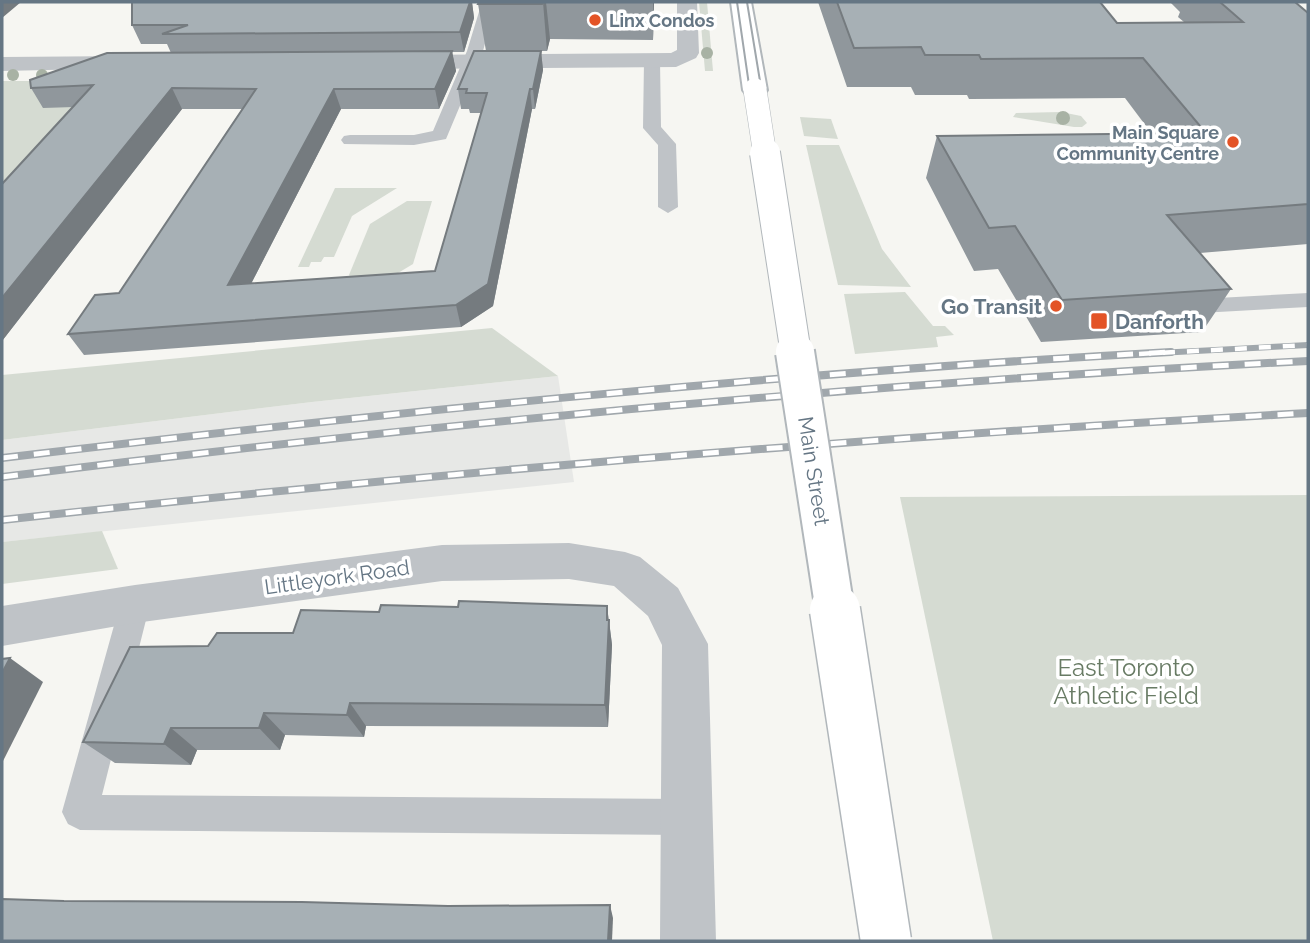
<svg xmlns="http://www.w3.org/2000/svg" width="1310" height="943" font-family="Raleway,sans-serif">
<rect width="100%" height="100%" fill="#f6f6f2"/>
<!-- built -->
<path fill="#e7e8e6" d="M558 376 574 482 2 542V440L312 402Z"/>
<!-- green -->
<g fill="#d5dbd2">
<path d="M699 2H707L713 71H705Z"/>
<path d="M2 81H107L2 196Z"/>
<path d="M1061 112 1081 116 1087 123 1082 127H1074L1013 117 1016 113Z"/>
<path d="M800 117 831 119 838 139 804 136Z"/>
<path d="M806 145H839L882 249 911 287 838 285Z"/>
<path d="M335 188H397L352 216 334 257H324L321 262H311L309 267H298Z"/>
<path d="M407 201H432L413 264 393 276 351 278 349 275 370 224Z"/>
<path d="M905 292 933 326H945L954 335 936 337 938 347 855 354 844 294Z"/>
<path d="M492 328 558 376 312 402 2 440V375Z"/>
<path d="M1308 495V941H993L900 497Z"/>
<path d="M102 531 118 569 2 584V542Z"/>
</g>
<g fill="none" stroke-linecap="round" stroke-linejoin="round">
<!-- secondary casing -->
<g stroke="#b1b7bb" stroke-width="4">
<path id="secondary" d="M731 2H751L767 90 763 95H747L743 90Z"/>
</g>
<!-- lane -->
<g fill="#bfc3c7" fill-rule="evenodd">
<path d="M482 2H496L483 51 446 139 414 145 344 144 341 140 344 136 350 135H414L433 131 467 51Z"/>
<path d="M652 56 660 61 661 127 676 144 678 207 668 213 658 207V145L643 128 644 61Z"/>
<path d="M1308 293V307L1200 313 1192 311 1189 306 1192 301 1200 299Z"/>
<path d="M135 591 146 595 150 604 102 795 685 799 697 805 703 817 697 829 685 835 80 830 68 824 62 812 120 604 124 595Z"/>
</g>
<!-- street -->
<g fill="#bfc3c7" fill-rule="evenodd">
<path d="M677 2H697L699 53 696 58 676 67 403 69 395 67 392 62 395 57 403 55 671 53 677 50Z"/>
<path d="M130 56 138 58 141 63 138 68 2 71V57Z"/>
<path d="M569 543 625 552 640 557 678 588 708 644 716 941H660L662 645 648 616 614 586 569 579 442 581 135 623 2 646V606L135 585 442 545Z"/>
</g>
<!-- secondary -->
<use href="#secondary" fill="#fff" fill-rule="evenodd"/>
<!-- tram-far1 -->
<g stroke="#a0a7ac" stroke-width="2">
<path d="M737 2 825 611"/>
<path d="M747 2 847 611"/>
</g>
<!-- tram -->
<g stroke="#a0a7ac" stroke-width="2.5">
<path d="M824 610 872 941"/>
<path d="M847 610 901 941"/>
</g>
<!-- rail-far1 casing -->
<g stroke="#a0a7ac" stroke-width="6">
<path id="rail-far1" d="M1139 354 1308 345"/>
</g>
<!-- rail casing -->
<g stroke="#a0a7ac" stroke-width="8">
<g id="rail">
<path d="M2 458C390 412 780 373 1171 352"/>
<path d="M2 477C436 423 871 383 1308 361"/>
<path d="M2 520C436 472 872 437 1308 413"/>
</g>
</g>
<!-- rail-far1 -->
<use href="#rail-far1" stroke="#fff" stroke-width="4.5" stroke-dasharray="12" stroke-linecap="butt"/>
<!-- rail -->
<use href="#rail" stroke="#fff" stroke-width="5" stroke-dasharray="16" stroke-linecap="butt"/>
<!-- secondary-bridge-far3 casing -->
<g stroke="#b1b7bb" stroke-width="24" stroke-linecap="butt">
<path id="secondary-bridge-far3" d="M755 90 765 155"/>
</g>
<!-- secondary-bridge-far2 casing -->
<g stroke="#b1b7bb" stroke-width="32" stroke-linecap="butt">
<path id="secondary-bridge-far2" d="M765 153 796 354"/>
</g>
<!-- secondary-bridge-far1 casing -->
<g stroke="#b1b7bb" stroke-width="42" stroke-linecap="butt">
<path id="secondary-bridge-far1" d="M795 352 835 611"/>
</g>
<!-- secondary-bridge casing -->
<g stroke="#b1b7bb" stroke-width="53" stroke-linecap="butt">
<path id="secondary-bridge" d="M835 610 886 941"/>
</g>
<!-- secondary-bridge-far3 -->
<use href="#secondary-bridge-far3" stroke="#fff" stroke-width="23"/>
<!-- secondary-bridge-far2 -->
<use href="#secondary-bridge-far2" stroke="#fff" stroke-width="30"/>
<!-- secondary-bridge-far1 -->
<use href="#secondary-bridge-far1" stroke="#fff" stroke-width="38"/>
<!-- secondary-bridge -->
<use href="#secondary-bridge" stroke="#fff" stroke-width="50"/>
</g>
<!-- trees -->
<g fill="#a8b2a4">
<circle cx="705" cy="23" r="6"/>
<circle cx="707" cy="53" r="6"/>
<circle cx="13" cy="75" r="6"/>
<circle cx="42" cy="75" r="6"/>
<circle cx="1063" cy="118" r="7"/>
</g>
<!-- wall -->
<g fill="#90979c">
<path d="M132 2H472L474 18 464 52H452L456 71 439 109H341L251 284 435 271 482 113H470L469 109H461L458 89 486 51 478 4 479 2H654L653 40 550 39 547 51H541L543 70 535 109H532L493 306 461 327 84 355 68 334 119 293 242 109H182L2 341V184L74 107 43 108 31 88 171 53 167 44H141L132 25Z"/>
<path d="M818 2H1100L1117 23 1184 22 1178 17 1180 12 1170 2H1295L1308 13V244L1200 253 1231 289 1202 332 1041 342 998 269 974 271 926 178 937 136 1152 134 1125 98 969 99 967 95H915L911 87H847Z"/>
<path d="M609 620 612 645 608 727 366 726 364 737 285 735 280 750H197L191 765 115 763 83 742 208 646 293 633Z"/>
</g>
<!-- shaded-wall -->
<g fill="#757b7f">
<path d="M2 2H21L2 18Z"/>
<path d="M470 2H472L474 18 464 52 460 32Z"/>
<path d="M543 2H546L550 39 547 51Z"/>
<path d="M653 2H654L653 40Z"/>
<path d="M452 51 456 71 439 109 435 89Z"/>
<path d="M541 51 543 70 535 109 533 89Z"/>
<path d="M172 88 182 109 2 341V298Z"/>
<path d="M334 89 341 109 239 307 228 285Z"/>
<path d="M530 89 532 109 493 306 461 327 456 305Z"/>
<path d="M607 606 612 645 608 727 605 705Z"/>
<path d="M10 658 43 682 2 763V673Z"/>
<path d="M350 703 366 726 364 737 347 715Z"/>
<path d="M264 713 285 735 280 750 259 728Z"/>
<path d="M171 728 197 750 191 765 164 744Z"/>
<path d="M610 905 613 918 612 941H608Z"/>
</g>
<!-- building -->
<g fill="#a7b0b5" stroke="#757b7f" stroke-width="2">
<path d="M132 2H470L460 32 162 34 188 25H132Z"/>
<path d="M479 2H543L542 4H478Z"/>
<path d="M837 2H1100L1117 23 1243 22 1220 2H1295L1308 13V204L1167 215 1231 289 1062 300 1015 226 989 228 937 136 1206 133 1143 58 981 59 979 55H925L921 47 854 48Z"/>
<path d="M452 51 435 89H334L228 285 435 271 487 93H466L467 89H458L474 51H541L533 89H530L488 284 456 305 68 334 95 295 119 293 256 89 172 88 2 298V184L93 85 31 88 30 80 107 53Z"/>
<path d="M459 601 607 606V620H609L605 705 350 703 347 715 264 713 259 728H171L164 744 83 742 130 647 208 646 217 633H293L301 610 379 612 381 605 458 607Z"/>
<path d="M10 658 2 673V659Z"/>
<path d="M2 899 64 901 302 902 448 906 610 905 608 941H2Z"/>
</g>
<!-- markers -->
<g fill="#e35326" stroke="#fff" stroke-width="2.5">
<circle cx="595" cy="20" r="7"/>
<circle cx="1233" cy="142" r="7"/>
<circle cx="1056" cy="306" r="7"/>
<rect x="1090" y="312" width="18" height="18" rx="3.5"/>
</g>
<g text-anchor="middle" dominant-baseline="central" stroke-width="7" stroke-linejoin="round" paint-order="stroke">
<!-- far-poi labels -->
<g font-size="18" font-weight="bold" fill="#657684" stroke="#fff" text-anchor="start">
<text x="609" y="20">Linx Condos</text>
<text x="1219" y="132" text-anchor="end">Main Square<tspan x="1219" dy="21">Community Centre</tspan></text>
</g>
<!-- poi labels -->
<g font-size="21" font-weight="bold" fill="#657684" stroke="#fff" text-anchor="end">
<text x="1042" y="306">Go Transit</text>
<text x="1115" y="321" text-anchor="start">Danforth</text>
</g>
<!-- street labels -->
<g font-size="21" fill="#657684" stroke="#fff">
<text transform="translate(814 471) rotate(81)">Main Street</text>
<text transform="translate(337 577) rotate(-8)">Littleyork Road</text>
</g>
<!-- near-park labels -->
<g font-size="24" fill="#687b64" stroke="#fff">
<text x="1126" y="667">East Toronto<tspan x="1126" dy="28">Athletic Field</tspan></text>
</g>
</g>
<!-- border -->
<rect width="1310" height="943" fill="none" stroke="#657684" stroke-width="7"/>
</svg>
